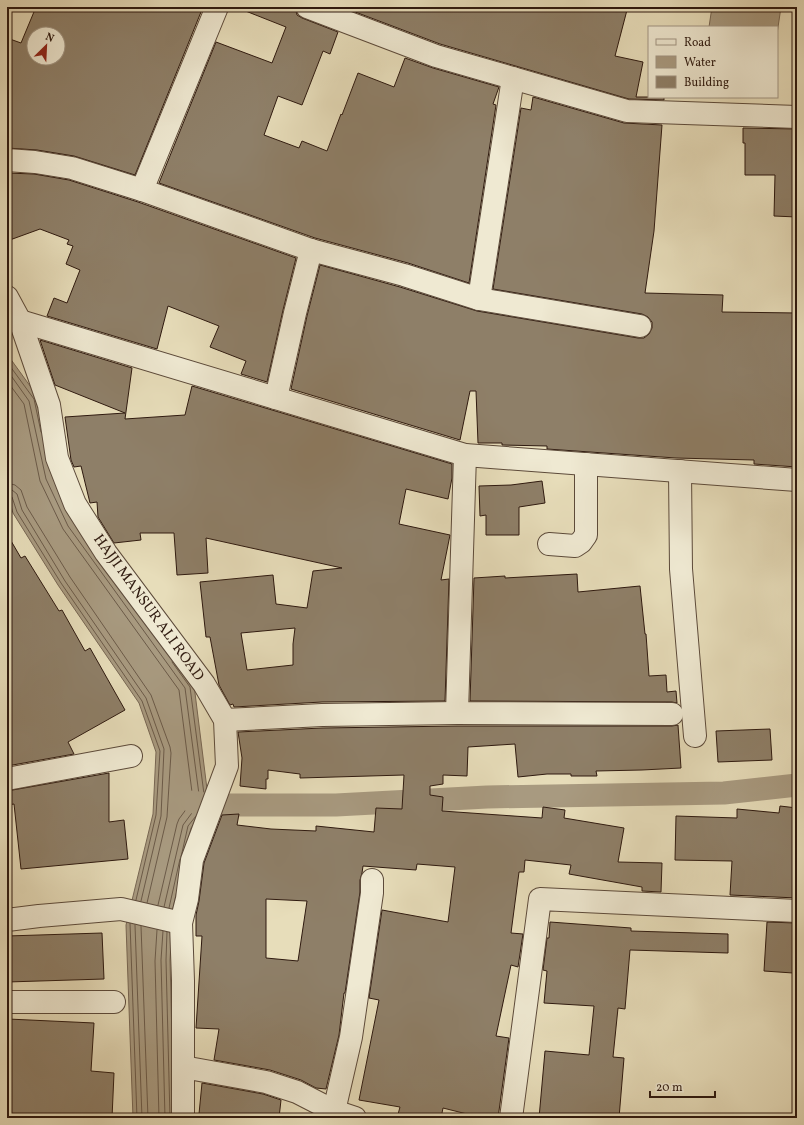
<svg xmlns="http://www.w3.org/2000/svg" width="804" height="1125" font-family="Vollkorn,serif">
<rect width="100%" height="100%" fill="#e7ddba"/>
<filter id="stains"><feTurbulence type="fractalNoise" baseFrequency=".005" numOctaves="4"/><feColorMatrix values="0 0 0 0 .2 0 0 0 0 .09 0 0 0 0 .02 0 0 0 .5 -.17"/></filter>
<radialGradient id="worn" r=".72"><stop offset=".6" stop-color="#630" stop-opacity="0"/><stop offset="1" stop-color="#630" stop-opacity=".3"/></radialGradient>
<!-- water -->
<g fill="#a89a80" stroke="#776653">
<path d="M712 7H781L777 34V27H709Z"/>
<path d="M7 354 38 397 55 477 194 685 209 805 191 828 173 908 170 960 174 1118H133L126 925 153 814 156 752 139 703 58 585 13 513 7 493Z"/>
</g>
<g fill="none" stroke-linecap="round" stroke-linejoin="round">
<!-- shore -->
<g stroke="#6b5a48" stroke-width="1">
<path d="M7 362 34 399 41 432"/>
<path d="M7 370 29 401 46 479 68 526 185 688 200 802 183 825 164 907"/>
<path d="M7 381 24 404 40 481 63 529 179 690 193 800 179 819 177 824 158 905"/>
<path d="M7 483 15 485 21 490 27 507 70 577 151 695 170 747 171 753 167 817 147 903"/>
<path d="M7 489 12 490 17 494 22 510 65 581 146 698 164 749 161 816 141 901"/>
<path d="M7 494 10 495 12 497 17 512 61 583 142 701 160 751 156 815 136 900"/>
<path d="M172 662 190 687 204 794"/>
<path d="M181 857 188 826 196 816"/>
<path d="M169 908 180 859"/>
<path d="M130 923 137 1118"/>
<path d="M135 925 142 1118"/>
<path d="M141 926 148 1118"/>
<path d="M157 930 155 961 159 1118"/>
<path d="M163 931 161 960 165 1118"/>
<path d="M167 932 166 960 170 1118"/>
</g>
<!-- canal -->
<path stroke="#a89a80" stroke-width="23" d="M193 802 209 805H336L487 797 724 793 797 785"/>
</g>
<!-- building -->
<g fill="#8e7f68" stroke="#2e190f" fill-rule="evenodd">
<path d="M36 7H203L135 175 74 156 37 150 7 148V38L21 43ZM34 34H58V58H34Z"/>
<path d="M238 7H295L297 15 302 18 338 32 330 54 323 51 302 105 278 96 264 135 299 148 302 141 327 151 341 114 342 115 358 73 394 87 405 58 433 68 499 87 493 104 496 105 469 283 408 263 315 238 159 183 216 42 272 63 286 27 238 8Z"/>
<path d="M342 7H616L627 10 615 56 643 62 636 97H664V100L629 99 440 44Z"/>
<path d="M533 97 624 123 662 125 654 231 645 293 723 295 722 312 797 313V467L754 464V460L676 458 547 449V446L502 445V443H478L476 391H470L460 440 291 389 307 316 320 265 400 287 477 311 638 338H644L649 334 652 328V322L648 317 642 314 493 289 521 108 531 110Z"/>
<path d="M743 128 797 129V217L774 216 775 175H745V143H743Z"/>
<path d="M7 173 34 174 69 180 138 202 296 258 283 310 267 382 241 374 246 361 210 347 219 326 168 306 157 349 47 316 54 298 67 303 80 270 66 264 73 246 67 244 69 240 40 229 7 241Z"/>
<path d="M40 340 132 368 125 419 185 415 192 386 452 464V478L448 499 406 489 399 524 450 535 441 580 449 579 445 701 322 702 234 707 233 704 230 705 219 685 210 637H206L200 582 273 575 276 604 307 608 313 571 342 568 206 538 208 573 177 575 174 533H140L141 540 114 543 98 517 97 502 90 503 81 466 74 467 71 460 65 417 125 413 55 385ZM295 628 293 644V665L247 670 241 633Z"/>
<path d="M542 481 545 503 519 507V535H486V515L480 516 479 486 511 485Z"/>
<path d="M7 534 21 558 25 556 59 611 62 610 85 651 90 648 125 710 68 742 74 754 7 766Z"/>
<path d="M577 574 578 592 640 586 645 634H646L649 676 666 675 667 692 676 691 677 703 672 702 470 701 474 578 505 576V578Z"/>
<path d="M678 725 681 768 642 770 596 771 597 776H571V774H547L518 777 515 744 468 747 467 776 443 775V784L430 786V795L443 797 442 811 542 818 543 807 565 810 564 818 624 828 618 862 662 863 661 892 642 891V887L569 874 571 865 525 860 524 872H519L511 933 523 934 518 967 511 965 496 1036 509 1038 498 1118H483L443 1108 441 1118H397L400 1107 359 1100 379 1000 369 998 382 910 448 922 455 867 417 864 416 870 363 866 362 873 360 880V892L345 993H344L339 1035 326 1089 316 1088 301 1080 270 1070 214 1060 219 1029 196 1028 202 936H196V915L199 901 204 863 222 815 239 814 237 825 271 829 316 831V826L374 832 376 808 402 809 404 775 300 778V774L268 770V779H266V789L240 786 242 758 238 732 322 728 457 726H672ZM266 899 307 901 298 961 266 958Z"/>
<path d="M770 729 772 760 718 762 716 731Z"/>
<path d="M109 773V822L124 820 128 859 21 869 14 804 8 805 7 791Z"/>
<path d="M780 806 797 808V898L730 895 732 861 675 860 676 816 737 818V809L779 813Z"/>
<path d="M550 922 631 928V931L728 934V953L630 950 625 1009 618 1008 613 1057 624 1058 619 1118H539L545 1051 589 1055 594 1006 544 1003 547 971 543 970 547 938H549Z"/>
<path d="M767 922 796 923 793 973 764 971Z"/>
<path d="M102 933 104 979 7 982V936Z"/>
<path d="M8 1019 94 1023 91 1071 114 1073 112 1118H7V1050Z"/>
<path d="M202 1083 263 1094 281 1100 279 1118H243L199 1114Z"/>
</g>
<g fill="none" stroke-linecap="round" stroke-linejoin="round">
<!-- minor casing -->
<g stroke="#5c4a3a" stroke-width="24">
<g id="minor">
<path d="M217 7 142 190 311 250 404 275 479 299 640 326"/>
<path d="M307 7 436 56 627 111 797 117"/>
<path d="M7 160 35 162 72 168 142 190"/>
<path d="M7 297 20 321 49 405 57 458 75 504 106 553 204 684 225 720 227 766 192 860 187 899 181 923 183 981V1118"/>
<path d="M479 299 513 78"/>
<path d="M20 321 465 455 797 480"/>
<path d="M276 398 295 313 311 250"/>
<path d="M465 455 457 713 672 714"/>
<path d="M680 471 681 569 695 736"/>
<path d="M549 544 575 546 581 542 586 535V464"/>
<path d="M225 720 322 715 457 713"/>
<path d="M7 779 131 756"/>
<path d="M7 920 39 916 121 909 181 923"/>
<path d="M7 1002H114"/>
<path d="M183 1067 266 1082 297 1092 334 1111"/>
<path d="M355 1118 334 1111 351 1037 372 893V880"/>
<path d="M511 1118 540 899 797 911"/>
</g>
</g>
<!-- minor -->
<use href="#minor" stroke="#efe9d2" stroke-width="22"/>
</g>
<g text-anchor="middle" dominant-baseline="central" stroke-width="3" stroke-linejoin="round" paint-order="stroke">
<!-- street labels -->
<g font-size="15" fill="#2e190f" stroke="#efe9d2">
<text transform="translate(148 608) rotate(54)">HAJJI MANSUR ALI ROAD</text>
</g>
</g>
<!-- margin -->
<rect width="804" height="1125" fill="none" stroke="#e7ddba" stroke-width="24"/>
<rect x="8" y="8" width="788" height="1109" fill="none" stroke="#2e190f" stroke-width="2"/>
<rect x="12" y="12" width="780" height="1101" fill="none" stroke="#2e190f"/>
<!-- legend -->
<rect x="648" y="26" width="130" height="72" fill="#efe9d2" stroke="#a29684"/>
<rect x="656" y="39" width="20" height="6" fill="#efe9d2" stroke="#a29684"/>
<text x="684" y="46" font-size="12" fill="#2e190f">Road</text>
<rect x="656" y="56" width="20" height="12" fill="#a89a80" stroke="#a29684"/>
<text x="684" y="66" font-size="12" fill="#2e190f">Water</text>
<rect x="656" y="76" width="20" height="12" fill="#8e7f68" stroke="#a29684"/>
<text x="684" y="86" font-size="12" fill="#2e190f">Building</text>
<!-- north arrow -->
<g transform="translate(46 46) rotate(24)"><circle r="19" fill="#efe9d2" stroke="#a29684"/>
<path d="M0-3L7 15L0 10L-7 15Z" fill="#8f2418"/>
<text y="-6" font-size="11" font-weight="bold" text-anchor="middle" fill="#2e190f">N</text>
</g>
<!-- scale -->
<path d="M650 1091v6h65v-6" fill="none" stroke="#2e190f" stroke-width="2"/>
<text x="656" y="1091" font-size="12" fill="#2e190f" stroke="#efe9d2" stroke-width="3" paint-order="stroke">20 m</text>
<rect width="100%" height="100%" filter="url(#stains)"/>
<rect width="100%" height="100%" fill="url(#worn)"/>
</svg>
